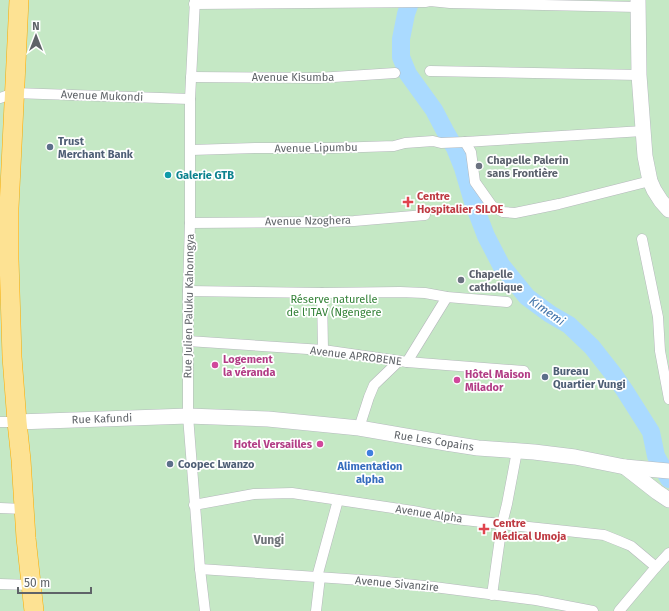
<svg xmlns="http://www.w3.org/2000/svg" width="669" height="611" font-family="'Fira Sans',sans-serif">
<rect width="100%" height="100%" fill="#f1efe8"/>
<!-- green -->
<rect fill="#c5e8c5" x="0" y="0" width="669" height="611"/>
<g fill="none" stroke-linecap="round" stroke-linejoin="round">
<!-- river -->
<path stroke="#aadaff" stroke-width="18" d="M411 0 406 14 401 39V57L408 74 434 110 445 131 455 148 463 168 473 202 486 236 501 265 527 297 550 314 569 325 592 347 614 375 625 391 651 432 656 456 669 479"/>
<!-- street casing -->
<g stroke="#b5b8bc" stroke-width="11">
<g id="street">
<path d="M195 0 190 99V223L188 291V416L200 569 205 611"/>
<path d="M194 4 425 2 430 1 450 3 638 7"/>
<path d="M430 71 639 75"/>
<path d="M191 77 318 78 395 73"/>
<path d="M0 98 14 93 190 99"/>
<path d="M465 142 471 152 475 182 492 206 503 212 515 213 559 204 650 181"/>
<path d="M191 150 255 148H333L394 146 405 143 433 141 441 143 465 142 643 131"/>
<path d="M190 223 325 222 354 221 425 215"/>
<path d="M642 239 658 317 660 351 669 399"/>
<path d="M188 291 322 293 400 292 425 293 447 297 507 302"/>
<path d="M322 293 323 350"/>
<path d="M188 341 323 350 407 362 524 371"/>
<path d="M407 362 447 297"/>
<path d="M0 422H17"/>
<path d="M359 428 369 397 374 385 399 361"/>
<path d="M194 505 254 494 292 493 413 511 455 519 604 535 619 541 631 546 656 567"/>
<path d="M0 508 24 509"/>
<path d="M200 569 376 581 434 587 536 600 593 611"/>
<path d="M317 577 338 500"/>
<path d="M0 584 30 585"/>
<path d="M492 595 502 524 507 504 517 451"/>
<path d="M316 611 320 577"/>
<path d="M619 611 656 567 669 553"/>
</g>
</g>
<!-- secondary casing -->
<g stroke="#b6babf" stroke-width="16">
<g id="secondary">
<path d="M638 0 639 75 645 156 650 181 654 190 661 201 669 210"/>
<path d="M17 422 188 416 268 419 359 428 446 443 478 448 534 452 575 457 625 467 669 471"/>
<path d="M625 467 657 492 669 500"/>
</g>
</g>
<!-- highway casing -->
<g stroke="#f9ab00" stroke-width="20">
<path id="highway" d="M19 0 9 208V259L12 357 17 422 21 460 26 538 34 611"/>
</g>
<!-- street -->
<use href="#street" stroke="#fff" stroke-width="10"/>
<!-- secondary -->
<use href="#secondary" stroke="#fff" stroke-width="15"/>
<!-- highway -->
<use href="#highway" stroke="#fde293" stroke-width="19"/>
</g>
<!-- markers -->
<g fill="#5c6f8a" stroke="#fff" stroke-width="1.5">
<circle cx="50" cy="147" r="4"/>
<circle cx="545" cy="377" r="4"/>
<circle cx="170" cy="464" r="4"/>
</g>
<g fill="#6b7280" stroke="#fff" stroke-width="1.5">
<circle cx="479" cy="166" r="4"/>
<circle cx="461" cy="280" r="4"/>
</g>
<circle fill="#0f9aa8" stroke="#fff" stroke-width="1.5" cx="168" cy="175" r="4"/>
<g fill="#e0444e" stroke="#fff" stroke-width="1.5">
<path d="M406 196h4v4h4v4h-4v4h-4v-4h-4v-4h4z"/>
<path d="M482 523h4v4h4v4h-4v4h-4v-4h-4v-4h4z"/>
</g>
<g fill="#d1479c" stroke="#fff" stroke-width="1.5">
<circle cx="215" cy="365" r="4"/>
<circle cx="457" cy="380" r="4"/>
<circle cx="320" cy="444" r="4"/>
</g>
<circle fill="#3f7fe0" stroke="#fff" stroke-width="1.5" cx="370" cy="453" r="4"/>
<g text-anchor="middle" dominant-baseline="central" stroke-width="3.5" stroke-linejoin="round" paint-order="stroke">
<!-- street labels -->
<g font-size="11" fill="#5f6368" stroke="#fff">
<text x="293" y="77">Avenue Kisumba</text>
<text transform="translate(102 96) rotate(2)">Avenue Mukondi</text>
<text transform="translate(316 148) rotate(-1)">Avenue Lipumbu</text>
<text transform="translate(308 221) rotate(-1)">Avenue Nzoghera</text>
<text transform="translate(189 306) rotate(-89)">Rue Julien Paluku Kahonngya</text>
<text transform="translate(356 356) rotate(7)">Avenue APROBENE</text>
<text transform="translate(102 419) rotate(-2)">Rue Kafundi</text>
<text transform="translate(434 441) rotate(9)">Rue Les Copains</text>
<text transform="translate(429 514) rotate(9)">Avenue Alpha</text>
<text transform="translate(397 584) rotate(5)">Avenue Sivanzire</text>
</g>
<!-- service labels -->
<g font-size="11" font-weight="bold" fill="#4e5e75" stroke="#fff" text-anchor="start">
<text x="58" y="141">Trust<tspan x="58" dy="13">Merchant Bank</tspan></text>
<text x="553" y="371">Bureau<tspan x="553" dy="13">Quartier Vungi</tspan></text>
<text x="178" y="464">Coopec Lwanzo</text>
</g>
<!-- worship labels -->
<g font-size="11" font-weight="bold" fill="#5b616d" stroke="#fff" text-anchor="start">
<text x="487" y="160">Chapelle Palerin<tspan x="487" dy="13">sans Frontière</tspan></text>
<text x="469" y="274">Chapelle<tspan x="469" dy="13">catholique</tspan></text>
</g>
<!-- culture labels -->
<g font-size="11" font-weight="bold" fill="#0d838f" stroke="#fff" text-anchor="start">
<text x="176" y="175">Galerie GTB</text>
</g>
<!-- health labels -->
<g font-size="11" font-weight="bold" fill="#be3a42" stroke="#fff" text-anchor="start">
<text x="417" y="196">Centre<tspan x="417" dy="13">Hospitalier SILOE</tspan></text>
<text x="493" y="523">Centre<tspan x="493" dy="13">Médical Umoja</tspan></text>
</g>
<!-- park labels -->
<g font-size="11" fill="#348238" stroke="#fff">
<text x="334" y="299">Réserve naturelle<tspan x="334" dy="13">de l'ITAV (Ngengere</tspan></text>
</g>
<!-- hotel labels -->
<g font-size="11" font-weight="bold" fill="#b23c85" stroke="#fff" text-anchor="start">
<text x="223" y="359">Logement<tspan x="223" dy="13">la véranda</tspan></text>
<text x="465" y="374">Hôtel Maison<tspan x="465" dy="13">Milador</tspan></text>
<text x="312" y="444" text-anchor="end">Hotel Versailles</text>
</g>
<!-- shop labels -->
<g font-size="11" font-weight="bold" fill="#366cbe" stroke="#fff">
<text x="370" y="466">Alimentation<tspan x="370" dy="13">alpha</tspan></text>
</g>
<!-- water labels -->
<g font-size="12" font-style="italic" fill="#4174aa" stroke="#fff">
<text transform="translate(547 311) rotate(35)">Kimemi</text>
</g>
<!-- neighbourhood labels -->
<g font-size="12" font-weight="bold" fill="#70757a" stroke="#fff">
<text x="269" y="540">Vungi</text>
</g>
</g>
<!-- north arrow -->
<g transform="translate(36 36)" stroke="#ffffff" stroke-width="3" paint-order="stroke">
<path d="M0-3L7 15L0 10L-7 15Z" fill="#5f6368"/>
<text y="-6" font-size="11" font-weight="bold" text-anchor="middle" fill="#5f6368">N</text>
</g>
<!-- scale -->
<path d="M18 587v6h73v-6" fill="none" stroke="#5f6368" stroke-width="2"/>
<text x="24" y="587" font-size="12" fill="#5f6368" stroke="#ffffff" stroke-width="3" paint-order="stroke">50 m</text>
</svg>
